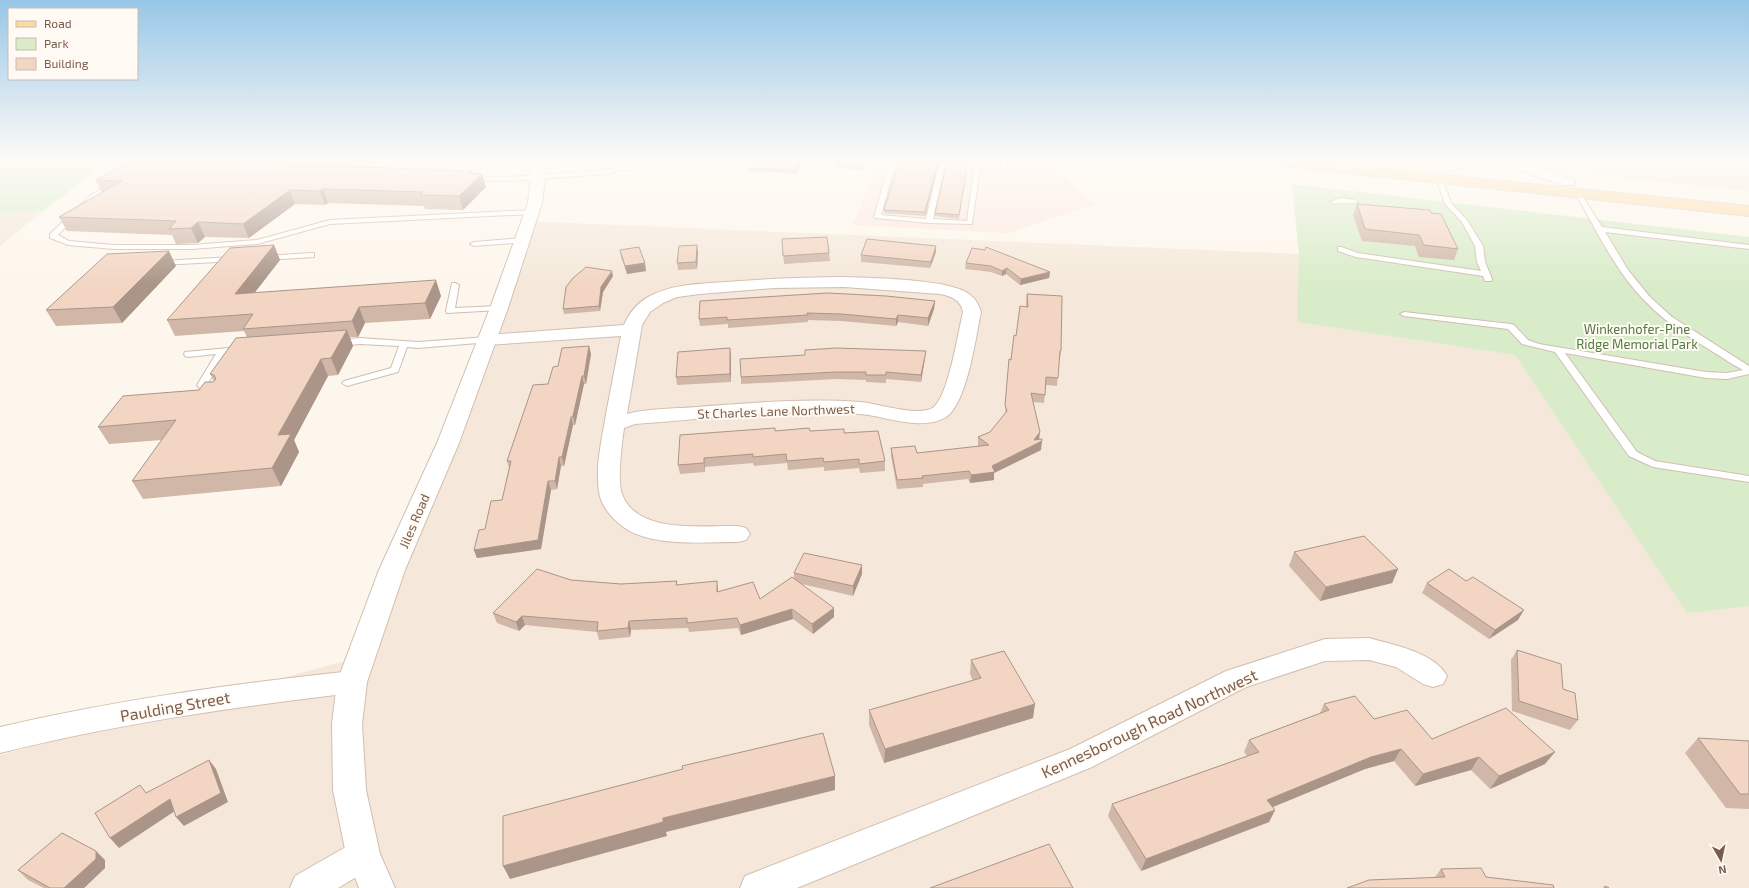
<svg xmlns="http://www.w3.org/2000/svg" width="1749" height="888" font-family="'Exo 2',sans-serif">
<rect width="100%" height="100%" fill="#fdf6ec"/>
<!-- residential -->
<g fill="#f5e8da">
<path d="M1459 161H1749V191Z"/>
<path d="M43 211 0 246V214Z"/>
<path d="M523 221 1299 254 1298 322 1515 355 1687 612 1749 606V888H0V755L360 657Z"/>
</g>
<!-- commercial -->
<path fill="#fde8e0" d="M878 161H1047L1095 204 1008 233 853 225Z"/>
<!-- green -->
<g fill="#d8ecc9">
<path d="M0 161H110L43 211 0 214Z"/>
<path d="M1292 184 1749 237V606L1687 613 1515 355 1297 322 1299 254Z"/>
</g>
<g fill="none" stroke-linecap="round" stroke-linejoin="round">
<!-- service casing -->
<g stroke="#d1beb0" stroke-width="2">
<g id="service">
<path d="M619 161H625L622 166 663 165 685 161H696L663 169 618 170 607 174 507 181 471 180 468 178 471 176 507 177 606 170 615 167Z"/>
<path d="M890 161H896L881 215 926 219 940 161H946L933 219 967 221 975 161H981L972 224 929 223 875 218 874 217Z"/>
<path d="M1001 161H1007L1006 170 1001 169Z"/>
<path d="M1439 176 1442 178 1451 203 1467 220 1483 246 1485 262 1492 279 1491 281H1485L1483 276 1356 257 1338 251V247H1341L1358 253 1481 271 1477 262 1475 246 1462 222 1445 204 1436 178Z"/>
<path d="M113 182 116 184 115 185 95 197 58 235 69 241 114 245H192L257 240 330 220 532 210 535 212 532 214 330 224 257 244 192 249H114L68 245 50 238V234L91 195Z"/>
<path d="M1576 192H1580L1602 227 1749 245V249L1605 232 1628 270 1650 297 1672 317 1749 366V374L1727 379 1706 378 1565 353 1637 452 1655 461 1749 476V482L1653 467 1629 456 1555 352 1522 344 1508 329 1404 316 1400 314 1404 312 1511 324 1514 325 1528 340 1539 344 1706 372 1727 373 1743 370 1732 364C1702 344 1669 327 1645 301 1615 271 1596 229 1575 193Z"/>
<path d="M1340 198 1355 200 1358 202C1353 205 1341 202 1333 204L1330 202Z"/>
<path d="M523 238H526V242L474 246 470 244 474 242Z"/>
<path d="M311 253H314V257L265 260 261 258 265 256Z"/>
<path d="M233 257 237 259 236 261 161 265 157 263 161 261Z"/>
<path d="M452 283H455L459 285 455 308 499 306 503 308 499 310 447 313 446 311Z"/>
<path d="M487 337 491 340 490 342 418 348 407 347 398 372 347 386 342 383 344 381 391 368 399 346 360 344 339 346 335 343 339 340 360 338 418 342Z"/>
<path d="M239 347 243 350 242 352 225 354 207 385 211 390 216 391 218 393 216 395 205 394 197 385 216 354 188 357 185 356 184 354 185 352Z"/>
</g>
</g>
<!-- minor casing -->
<g stroke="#d1beb0" stroke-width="2">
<g id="minor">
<path d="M1459 161H1479L1478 164 1446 172 1441 171 1439 168 1441 165Z"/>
<path d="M1498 161H1516L1573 179 1575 182 1573 185H1563L1499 164Z"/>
<path d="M844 277C871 278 950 279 969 294 975 298 979 305 981 312 976 336 967 404 946 417 921 432 886 416 860 414 785 408 709 419 635 424L624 428C622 442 617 482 622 494 637 535 703 525 738 526L746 528 750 534 746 540 738 542C705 542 667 546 636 534 620 528 601 509 599 492 595 466 602 439 606 414 611 388 616 362 621 336L487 345 481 344 478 340 481 336 487 335 624 325C629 313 638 302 650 296 672 284 700 284 725 282 764 279 804 277 844 277ZM844 287 940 294C951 296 961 300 963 312 958 333 949 393 934 407 921 418 876 403 860 402 805 398 750 403 696 407 673 409 649 408 627 414L642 325 650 312 663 303 677 297 700 294 774 288Z"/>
<path d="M1369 638C1393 645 1434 652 1447 676L1443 684 1433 687 1423 684 1396 667 1369 660 1325 661 1246 687 1092 767 797 888H740L745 876 1070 749 1226 671 1325 639Z"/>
<path d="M352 671 362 674 366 682 362 690 352 693C233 707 116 724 0 753V727C116 700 233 684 352 671Z"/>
<path d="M363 839 375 844 379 855 375 866 338 888H290L295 876 351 844Z"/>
</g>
</g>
<!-- tertiary casing -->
<g stroke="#d1beb0" stroke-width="2">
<path id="tertiary" d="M533 161H547L542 203 508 308 459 443 405 570 367 682 362 724 366 790 380 854 395 888H359L346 854 333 790 332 724 337 682 379 570 437 443 490 308 528 203Z"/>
</g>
<!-- primary casing -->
<g stroke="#dad1cd" stroke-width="2">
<path id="primary" d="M1262 161H1306L1749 206V216L1269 165 1264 164Z"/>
</g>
<!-- service -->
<use href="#service" fill="#fff" fill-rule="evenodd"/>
<!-- minor -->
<use href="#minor" fill="#fff" fill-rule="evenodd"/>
<!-- tertiary -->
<use href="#tertiary" fill="#fff" fill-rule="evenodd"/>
<!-- primary -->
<use href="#primary" fill="#fbd9a5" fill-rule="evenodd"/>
</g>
<!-- wall -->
<g fill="#d1b7a8">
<path d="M754 161H803L796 174 750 171 749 168Z"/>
<path d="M838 161H866L863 170 836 168V165Z"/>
<path d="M939 161 925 216 884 213V210Z"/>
<path d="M968 161 959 219 935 216V213Z"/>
<path d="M307 167 482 174 486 187 463 210 425 209 424 206 328 203 325 205 295 204 249 238 205 237 198 243 176 244 172 235 67 231 59 217 102 193 96 180Z"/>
<path d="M1357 204 1431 213 1458 249 1454 260 1419 257 1415 246 1362 241 1353 215Z"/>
<path d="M782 239 829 253 830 261 784 264Z"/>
<path d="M274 245 280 260 255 292 441 296 430 319 365 323 358 337H350L353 346 338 375 328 376 294 440 299 452 281 486 143 499 132 481 162 440 109 444 98 427 199 390 214 381 210 374 247 337 244 331 175 336 167 320Z"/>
<path d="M936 246V252L930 268 861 262V255Z"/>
<path d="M620 250 645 263 646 271 627 274 621 257Z"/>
<path d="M698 252 697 269 678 270 677 263Z"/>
<path d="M966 263 1050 272 1049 278 1020 285 1006 274 1002 276 991 272 965 269Z"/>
<path d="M176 266 122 323 56 326 46 310Z"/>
<path d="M613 276 603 292 600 311 564 314 563 309Z"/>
<path d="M1027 294 1061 351 1060 359H1059L1057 386 1046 385 1044 403 1033 402 1039 439 1041 450 994 473V480L970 483 968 479 923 484V487L897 489 891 456V448L917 453 978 446V437L990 432 1005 414 1009 359 1011 360 1016 336 1026 307V302Z"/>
<path d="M935 301 934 309 928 326 898 322 896 326 841 321 808 320V322L728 328V324L700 326 699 319Z"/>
<path d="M589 346 591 354 586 384H584L575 425H573L564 466H561L557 489 551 490 541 549 477 558 474 550 485 529 502 500 509 468 507 461 548 384 558 366Z"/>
<path d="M730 348 731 357V382L677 385 676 377Z"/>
<path d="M925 358 921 382 886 379V383L866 382V380L836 379 741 384V377Z"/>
<path d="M775 431H810L844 433 885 461V471L860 473 859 468 824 471V467L788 470 787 463 754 466 753 463 705 467V472L680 474 678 465Z"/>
<path d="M1294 552 1398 569 1392 583 1320 601 1289 566Z"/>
<path d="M794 573 862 574 853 596 802 584 834 617 813 634 793 619 741 635 738 628 689 632 688 628 631 630 630 637 599 640 597 632 525 625 519 631 497 623 493 613 571 580 621 584 677 581V585L760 599 794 579Z"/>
<path d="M1466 581 1518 620 1489 639 1422 593 1427 583Z"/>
<path d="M1517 650 1563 689 1578 720 1570 730 1512 711 1511 660Z"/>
<path d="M971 660 1033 718 884 763 869 725V710L973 681 970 674Z"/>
<path d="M1324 704 1374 719 1432 739 1545 764 1490 789 1471 770 1415 786 1394 761 1365 769 1272 807 1275 810 1269 822 1141 871 1108 816 1112 804 1247 756 1244 752 1249 740 1320 713Z"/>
<path d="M1698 738 1749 741V809L1726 808 1685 753Z"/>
<path d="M105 860V868L84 888H44L28 880 18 870Z"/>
<path d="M1441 869 1486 877H1435Z"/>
</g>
<!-- shaded-wall -->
<g fill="#aa9588">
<path d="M801 161H803L796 174V170Z"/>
<path d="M865 161H866L863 170V166Z"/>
<path d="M938 161H939L925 216V212Z"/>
<path d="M472 171 475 181 482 174 486 187 463 210 459 196 469 173Z"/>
<path d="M323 189 328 203 325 205 320 191Z"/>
<path d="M290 190 295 204 249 238 243 224Z"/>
<path d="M198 222 205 237 198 243 191 228Z"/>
<path d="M274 245 280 260 242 309 235 294Z"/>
<path d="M697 245 698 252 697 269 696 262Z"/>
<path d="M936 246V252L930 268 931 262Z"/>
<path d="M169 251 176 266 122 323 113 307Z"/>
<path d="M645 263 646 271 627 274 625 266Z"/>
<path d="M1007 268 1006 274 1002 276V271Z"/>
<path d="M612 271 613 276 603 292 600 311 599 306 601 287Z"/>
<path d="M1050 272 1049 278 1020 285 1021 279Z"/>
<path d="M436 280 441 296 430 319 425 303Z"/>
<path d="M935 301 934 309 928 326V318Z"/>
<path d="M359 307 365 323 358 337 352 321Z"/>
<path d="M898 315V322L896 326V319Z"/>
<path d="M347 330 353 346 338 375 331 358Z"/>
<path d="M589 346 591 354 586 384 584 376Z"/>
<path d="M730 348 731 357V382L730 374Z"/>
<path d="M926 351 925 358 921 382V375Z"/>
<path d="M321 359 328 376 294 440 299 452 281 486 272 468 278 435Z"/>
<path d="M582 376 584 384 575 425 573 416Z"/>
<path d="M571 417 573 425 564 466 562 457Z"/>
<path d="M1040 432 1039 440 1042 441 1041 450 994 473V480L970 483 971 475 992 466 1034 440Z"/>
<path d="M559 457 561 466 557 489 555 481Z"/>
<path d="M704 458 705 467V472L704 463Z"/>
<path d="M548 481 551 490 541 549 477 558 474 550Z"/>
<path d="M862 565V574L853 596V586Z"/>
<path d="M1398 569 1392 583 1320 601 1326 587Z"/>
<path d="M717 581 718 590V601L717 592Z"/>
<path d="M834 608V617L813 634 812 624Z"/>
<path d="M792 609 793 619 741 635 740 625Z"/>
<path d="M1524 610 1518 620 1489 639 1495 630Z"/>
<path d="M522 616 525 625 519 631 516 622Z"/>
<path d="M629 621 631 630 630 637 628 628Z"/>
<path d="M1035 704 1033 718 884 763 885 749Z"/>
<path d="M1401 749 1394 761 1365 769 1261 812 1267 800 1371 757Z"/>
<path d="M1555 752 1545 764 1490 789 1499 776Z"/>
<path d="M1479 757 1471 770 1415 786 1423 774Z"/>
<path d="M209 760 216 769 228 802 184 826 176 817Z"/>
<path d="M835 776V790L666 832 667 836 510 879 503 866 663 818Z"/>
<path d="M170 799 178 809 119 848 110 838Z"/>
<path d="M1275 810 1269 822 1141 871 1146 859Z"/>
<path d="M96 851 105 860V868L84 888H64Z"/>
</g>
<!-- building -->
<g fill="#f3d5c3" stroke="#aa9588">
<path d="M136 161H197L267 162 307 167 309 165 472 171 469 173 482 174 459 196 420 195 423 192 323 189 320 191 290 190 243 224 198 222 191 228 169 229 176 221 59 217 122 181 96 180 130 162Z"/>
<path d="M754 161H801L796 170 749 168Z"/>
<path d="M838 161H865L863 166 836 165Z"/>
<path d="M899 161H938L925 212 884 210Z"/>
<path d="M947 161H968L959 215 935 213Z"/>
<path d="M1357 204 1430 210 1431 213 1441 214 1458 249 1424 245 1419 235 1365 229Z"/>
<path d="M827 237 829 253 783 256 782 239Z"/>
<path d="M867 239 936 246 931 262 861 255Z"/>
<path d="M274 245 235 294 436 280 425 303 359 307 352 321 243 329 253 314 167 320 230 248Z"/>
<path d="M697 245 696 262 677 263 679 246Z"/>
<path d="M639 247 645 263 625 266 620 250Z"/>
<path d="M986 247 1050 272 1021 279 1007 268 1002 271 991 266 966 263 972 248 985 250Z"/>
<path d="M169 251 113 307 46 310 107 254Z"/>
<path d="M586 267 612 271 601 287 599 306 563 309 566 287 573 278Z"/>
<path d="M827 293 886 296 935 301 928 318 898 315 896 319 841 314 807 313 808 315 727 320V317L699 319 700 301Z"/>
<path d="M1027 294 1062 296 1061 351H1060L1058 378 1046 377 1045 395 1031 393 1040 432 1034 440 1042 439V441L992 466 995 472 971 475 969 471 922 476 923 478 897 480 891 448 915 446 917 453 989 445 978 437 990 432 1007 411 1005 405 1009 359 1011 360 1014 335 1016 336 1020 306 1028 307Z"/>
<path d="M347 330 331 358 321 359 278 435 291 434 272 468 132 481 176 420 98 427 123 396 199 390 205 382H213L216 379 214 375 210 374 236 338Z"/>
<path d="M589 346 584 376H582L573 416 571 417 562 457H559L555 481H548L538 540 474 550 479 530 485 529 491 501 502 500 511 461H507L533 385 548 384 553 367 558 366 562 348Z"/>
<path d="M730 348V374L676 377 678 352Z"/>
<path d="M836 348 926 351 921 375 886 372V375H866V372H836L741 377 740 359 805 355V350Z"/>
<path d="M775 428V431L809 428 810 431 844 429V433L878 431 885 461 859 464V459L824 462 823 458 787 461 786 454 753 457V454L704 458V463L678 465 680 435Z"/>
<path d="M1364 536 1398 569 1326 587 1294 552Z"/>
<path d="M804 553 862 565 853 586 794 573Z"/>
<path d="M537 569 571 580 621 584 677 581 676 585 717 581V592L753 582 760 599 792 577 834 608 812 624 792 609 740 625 737 618 687 623V618L629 621 628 628 597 631 598 622 522 616 516 622 493 613Z"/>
<path d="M1449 569 1466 581 1473 577 1524 610 1495 630 1427 583Z"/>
<path d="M1517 650 1561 664 1563 689 1575 693 1578 720 1519 701Z"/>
<path d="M1004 651 1035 704 885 749 869 710 981 678 971 660Z"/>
<path d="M1355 696 1374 719 1407 710 1432 739 1506 708 1555 752 1499 776 1479 757 1423 774 1401 749 1371 757 1267 800 1275 810 1146 859 1112 804 1259 752 1249 740 1329 710 1324 704Z"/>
<path d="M823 733 835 776 663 818V822L503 866V816L683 769 682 766Z"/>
<path d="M1698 738 1749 741V794H1740Z"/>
<path d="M209 760 221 793 176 817 170 799 110 838 95 813 140 785 146 793Z"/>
<path d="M62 833 96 851V859L64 888H50L18 870Z"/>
<path d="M1049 844 1073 888H930Z"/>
<path d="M1481 868 1486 877 1553 885 1554 888H1347L1369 880 1445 877 1441 869Z"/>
<path d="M1605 886 1609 888H1604Z"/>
</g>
<!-- sky -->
<linearGradient id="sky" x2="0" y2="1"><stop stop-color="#97c7e8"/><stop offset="0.56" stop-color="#fefbf6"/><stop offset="1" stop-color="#fefbf6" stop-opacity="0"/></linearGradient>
<rect width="1749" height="285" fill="url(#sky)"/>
<g text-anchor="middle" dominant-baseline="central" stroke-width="4" stroke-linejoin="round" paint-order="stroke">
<!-- park labels -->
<g font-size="13" fill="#537a41" stroke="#fffaf3">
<text x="1637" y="329">Winkenhofer-Pine<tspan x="1637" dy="15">Ridge Memorial Park</tspan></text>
</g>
<!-- street labels -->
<g font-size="13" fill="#7a5c4d" stroke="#fffaf3">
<text transform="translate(776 411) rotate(-2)">St Charles Lane Northwest</text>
<text transform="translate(414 521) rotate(-67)">Jiles Road</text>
</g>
<!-- near-street labels -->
<g font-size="16" fill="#7a5c4d" stroke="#fffaf3">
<text transform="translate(175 706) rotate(-10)">Paulding Street</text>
<text transform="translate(1149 723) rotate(-25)">Kennesborough Road Northwest</text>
</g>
</g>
<!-- legend -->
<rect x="8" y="8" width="130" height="72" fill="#fffaf3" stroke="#cabbb1"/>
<rect x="16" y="21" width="20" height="6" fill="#fbd9a5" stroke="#cabbb1"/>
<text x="44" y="28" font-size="12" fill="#7a5c4d">Road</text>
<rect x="16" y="38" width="20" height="12" fill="#d8ecc9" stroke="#cabbb1"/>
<text x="44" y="48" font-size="12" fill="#7a5c4d">Park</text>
<rect x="16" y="58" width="20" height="12" fill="#f3d5c3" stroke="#cabbb1"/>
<text x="44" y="68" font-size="12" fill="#7a5c4d">Building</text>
<!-- north arrow -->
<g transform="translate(1721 860) rotate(171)" stroke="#fffaf3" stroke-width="3" paint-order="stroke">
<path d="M0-3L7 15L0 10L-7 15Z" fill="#7a5c4d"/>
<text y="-6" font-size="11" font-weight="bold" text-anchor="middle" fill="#7a5c4d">N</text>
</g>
</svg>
